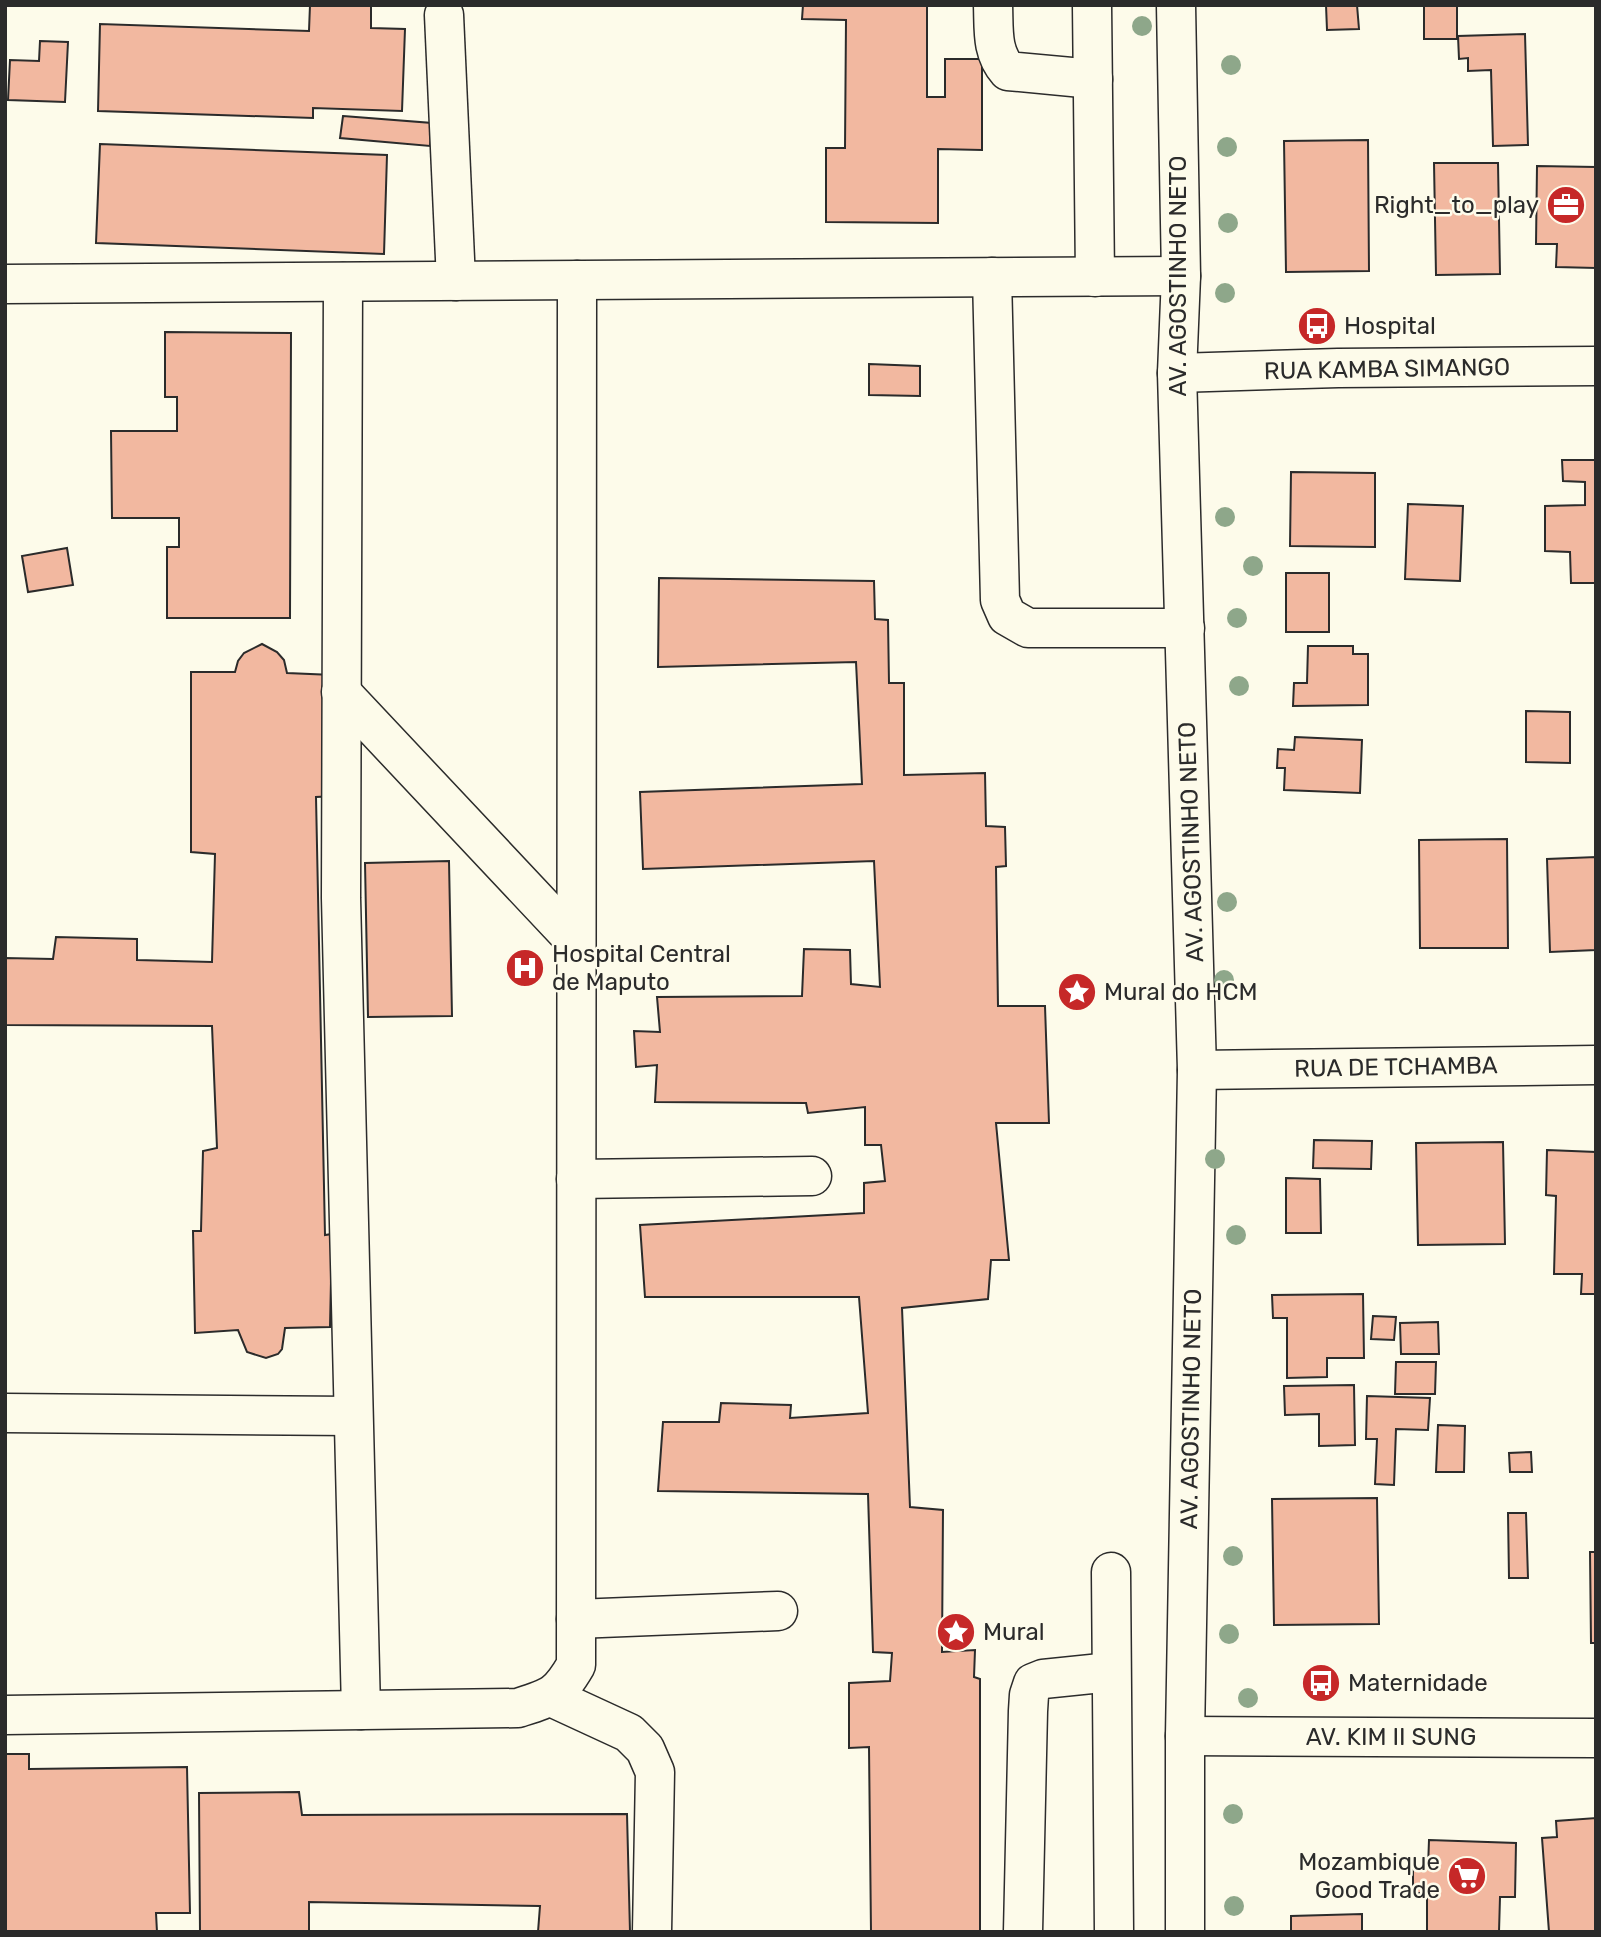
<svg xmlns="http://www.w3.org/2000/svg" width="1601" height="1937" font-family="Rubik,sans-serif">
<rect width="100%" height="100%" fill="#fdfbea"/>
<!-- building -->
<g fill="#f2b8a0" stroke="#2b2b2b" stroke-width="2">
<path d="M310 5H371V28L405 29 402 111 313 108V118L98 111 100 24 309 31Z"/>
<path d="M803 5H927V97H945V59H982V150L938 149V223L826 222V148H845L846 20 802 19Z"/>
<path d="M1326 5H1357L1359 29 1327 30Z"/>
<rect x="1424" y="5" width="33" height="34"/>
<path d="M1525 34 1528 145 1493 146 1491 70 1468 71V58L1459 59 1458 36Z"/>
<path d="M40 41 68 42 65 102 8 100 10 60 39 61Z"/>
<path d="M343 116 432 123 430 146 340 138Z"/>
<path d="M1368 140 1369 271 1286 272 1284 141Z"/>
<path d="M100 144 387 155 384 254 96 243Z"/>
<path d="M1434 163H1498L1500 274 1436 275Z"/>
<path d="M1537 166 1596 167V268L1556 267 1557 244H1536Z"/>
<path d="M165 332 291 333 290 618H167V547H179V518H112L111 431H177V397H165Z"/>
<path d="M869 364 920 366V396L869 395Z"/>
<path d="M1562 460H1596V583H1571L1570 552 1545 551V506L1585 505V482L1563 481Z"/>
<path d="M1291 472 1375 473V547L1290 546Z"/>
<path d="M1408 504 1463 506 1460 581 1405 579Z"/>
<path d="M67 548 73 585 28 592 22 556Z"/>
<rect x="1286" y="573" width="43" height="59"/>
<path d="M659 578 874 581 875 619 888 620 889 683H904V775L985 773 986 826 1005 827 1006 866 996 867 998 1006H1045L1049 1123H996L1009 1260H991L988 1299 902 1308 910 1507 943 1510 942 1652 975 1650 974 1677 980 1679V1932H871L869 1747 849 1748V1683L890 1681 892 1653 873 1652 868 1494 658 1491 663 1422H719L721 1403 791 1405 790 1418 868 1413 859 1297H645L640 1225 864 1213V1183L885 1181 881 1145H865V1107L808 1113 806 1103 655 1102 657 1065 636 1067 634 1031 660 1032 657 997 802 996 804 949 850 950 851 984 880 987 874 861 643 869 640 792 862 784 856 662 658 667Z"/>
<path d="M262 644 277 652 284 660 287 673 333 675 337 796 316 797 325 1235 332 1234 330 1327 285 1328 282 1349 278 1354 266 1358 247 1352 238 1330 195 1333 193 1231H201L203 1151 217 1148 212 1026 5 1025V958L53 959 56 937 137 939V960L212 962 215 854 191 852V672H235L238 661 244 653Z"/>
<path d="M1308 646H1353V654H1368V705L1293 706 1294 683H1307Z"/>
<path d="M1526 711 1570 712V763L1526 762Z"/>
<path d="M1295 737 1362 740 1360 793 1284 790 1285 768H1277L1278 749 1294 750Z"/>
<path d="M1507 839 1508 948H1420L1419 840Z"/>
<path d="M1596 857V950L1550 952 1547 859Z"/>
<path d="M449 861 452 1016 368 1017 365 863Z"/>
<path d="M1314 1140 1372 1141 1371 1169 1313 1168Z"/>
<path d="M1503 1142 1505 1244 1418 1245 1416 1143Z"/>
<path d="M1547 1150 1596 1152V1294H1581L1582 1274H1554L1556 1196 1546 1195Z"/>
<path d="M1286 1178 1320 1179 1321 1233H1286Z"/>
<path d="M1363 1294 1364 1358H1327V1377L1287 1378V1318H1273L1272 1295Z"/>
<path d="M1373 1316 1396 1317 1394 1340 1371 1339Z"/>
<path d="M1438 1322 1439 1354H1401L1400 1323Z"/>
<path d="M1396 1362H1436L1435 1394H1395Z"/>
<path d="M1354 1385 1355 1445 1319 1446V1414L1285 1415 1284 1386Z"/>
<path d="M1367 1396 1430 1398 1428 1430 1396 1429 1394 1485 1375 1484 1377 1439H1366Z"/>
<path d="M1438 1425 1465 1426 1464 1472H1436Z"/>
<path d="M1531 1452 1532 1472H1510L1509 1453Z"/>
<path d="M1377 1498 1379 1624 1274 1625 1272 1499Z"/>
<path d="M1508 1513H1526L1528 1578H1509Z"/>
<path d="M1590 1552H1596V1643H1591Z"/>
<path d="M5 1754H29V1769L187 1767 190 1913H156L157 1932H5Z"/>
<path d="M299 1792 302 1815 627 1814 630 1932H538L540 1906 309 1902V1932H200L199 1793Z"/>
<path d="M1596 1818V1932H1549L1542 1838 1557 1837 1556 1821Z"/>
<path d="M1429 1840 1516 1843 1515 1897H1500L1499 1932H1427V1893H1413V1867L1428 1868Z"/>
<path d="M1362 1914V1932H1291V1916Z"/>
</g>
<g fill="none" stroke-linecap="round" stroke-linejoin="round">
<!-- minor casing -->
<g stroke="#2b2b2b" stroke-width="41">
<g id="minor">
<path d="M993 5C994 29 991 52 1008 71L1093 79"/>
<path d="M1092 5 1095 277"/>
<path d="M1176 5 1181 276 1177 373 1197 1070 1185 1736V1932"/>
<path d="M444 15 456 281"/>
<path d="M992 277 1000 600 1007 616 1028 628H1185"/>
<path d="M343 282 341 898 361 1710"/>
<path d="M5 284 1181 276"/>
<path d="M1177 373 1338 368 1596 366"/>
<path d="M341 692 576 942"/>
<path d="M1197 1070 1596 1065"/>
<path d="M576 1179 812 1176"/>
<path d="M5 1413 353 1416"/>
<path d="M1111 1572 1114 1932"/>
<path d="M576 1619 778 1611"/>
<path d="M551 1697 629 1733 645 1749 655 1772 652 1932"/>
<path d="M5 1715 518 1708C552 1697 558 1696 576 1665L577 280"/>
<path d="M1185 1736 1596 1738"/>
<path d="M1023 1932 1028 1711 1029 1695 1033 1683 1043 1679 1111 1672"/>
</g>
</g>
<!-- minor -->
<use href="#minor" stroke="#fdfbea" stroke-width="38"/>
</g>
<!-- trees -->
<g fill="#8ea78a">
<circle cx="1142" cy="26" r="10"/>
<circle cx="1231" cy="65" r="10"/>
<circle cx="1227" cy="147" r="10"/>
<circle cx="1228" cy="223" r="10"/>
<circle cx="1225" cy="293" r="10"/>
<circle cx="1225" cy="517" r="10"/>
<circle cx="1253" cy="566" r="10"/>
<circle cx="1237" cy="618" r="10"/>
<circle cx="1239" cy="686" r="10"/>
<circle cx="1227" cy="902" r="10"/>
<circle cx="1224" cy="980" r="10"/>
<circle cx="1215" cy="1159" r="10"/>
<circle cx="1236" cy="1235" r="10"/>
<circle cx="1233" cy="1556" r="10"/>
<circle cx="1229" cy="1634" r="10"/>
<circle cx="1248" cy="1698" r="10"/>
<circle cx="1233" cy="1814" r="10"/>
<circle cx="1234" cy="1906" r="10"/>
</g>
<!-- icons -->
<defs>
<g id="office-disc" transform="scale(2.0125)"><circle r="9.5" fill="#c62828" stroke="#fdfbea"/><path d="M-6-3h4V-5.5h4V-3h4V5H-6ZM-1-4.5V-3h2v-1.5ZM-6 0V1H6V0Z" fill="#fff"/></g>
<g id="bus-disc" transform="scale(2.0125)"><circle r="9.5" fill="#c62828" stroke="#fdfbea"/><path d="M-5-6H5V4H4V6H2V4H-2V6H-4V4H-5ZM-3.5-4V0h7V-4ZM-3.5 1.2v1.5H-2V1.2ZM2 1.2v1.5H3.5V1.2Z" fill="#fff"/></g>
<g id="hospital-disc" transform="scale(2.0125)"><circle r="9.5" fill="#c62828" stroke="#fdfbea"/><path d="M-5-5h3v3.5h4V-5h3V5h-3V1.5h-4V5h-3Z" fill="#fff"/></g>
<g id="sight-disc" transform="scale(2.0125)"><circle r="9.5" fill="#c62828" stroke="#fdfbea"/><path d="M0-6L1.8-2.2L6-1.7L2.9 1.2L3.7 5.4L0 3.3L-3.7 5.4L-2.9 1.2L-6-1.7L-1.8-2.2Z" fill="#fff"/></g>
<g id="supermarket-disc" transform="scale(2.0125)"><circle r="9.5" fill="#c62828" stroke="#fdfbea"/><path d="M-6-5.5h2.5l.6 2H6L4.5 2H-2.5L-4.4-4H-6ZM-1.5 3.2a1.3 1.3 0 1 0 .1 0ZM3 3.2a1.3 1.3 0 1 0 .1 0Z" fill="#fff"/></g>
</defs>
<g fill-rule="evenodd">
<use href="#office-disc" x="1566" y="205"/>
<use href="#bus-disc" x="1317" y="326"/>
<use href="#hospital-disc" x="525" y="968"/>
<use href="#sight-disc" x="1077" y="992"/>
<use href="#sight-disc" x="956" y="1632"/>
<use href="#bus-disc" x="1321" y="1683"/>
<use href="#supermarket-disc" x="1467" y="1876"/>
</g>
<g text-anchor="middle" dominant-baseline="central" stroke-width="5" stroke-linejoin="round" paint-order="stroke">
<!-- poi labels -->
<g font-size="24" fill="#2b2b2b" stroke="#fdfbea" text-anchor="start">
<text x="1539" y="205" text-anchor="end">Right_to_play</text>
<text x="1344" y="326">Hospital</text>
<text x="552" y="954">Hospital Central<tspan x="552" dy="28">de Maputo</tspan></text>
<text x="1104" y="992">Mural do HCM</text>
<text x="983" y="1632">Mural</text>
<text x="1348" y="1683">Maternidade</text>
<text x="1440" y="1862" text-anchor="end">Mozambique<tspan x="1440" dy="28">Good Trade</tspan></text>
</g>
<!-- street labels -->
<g font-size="24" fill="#2b2b2b" stroke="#fdfbea">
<text transform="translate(1178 276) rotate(-90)">AV. AGOSTINHO NETO</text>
<text transform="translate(1387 369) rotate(-1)">RUA KAMBA SIMANGO</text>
<text transform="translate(1191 842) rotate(-92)">AV. AGOSTINHO NETO</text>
<text transform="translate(1396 1067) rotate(-1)">RUA DE TCHAMBA</text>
<text transform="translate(1191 1409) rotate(-89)">AV. AGOSTINHO NETO</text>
<text x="1391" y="1737">AV. KIM II SUNG</text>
</g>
</g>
<!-- border -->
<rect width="1601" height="1937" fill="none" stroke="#2b2b2b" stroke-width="14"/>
</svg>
